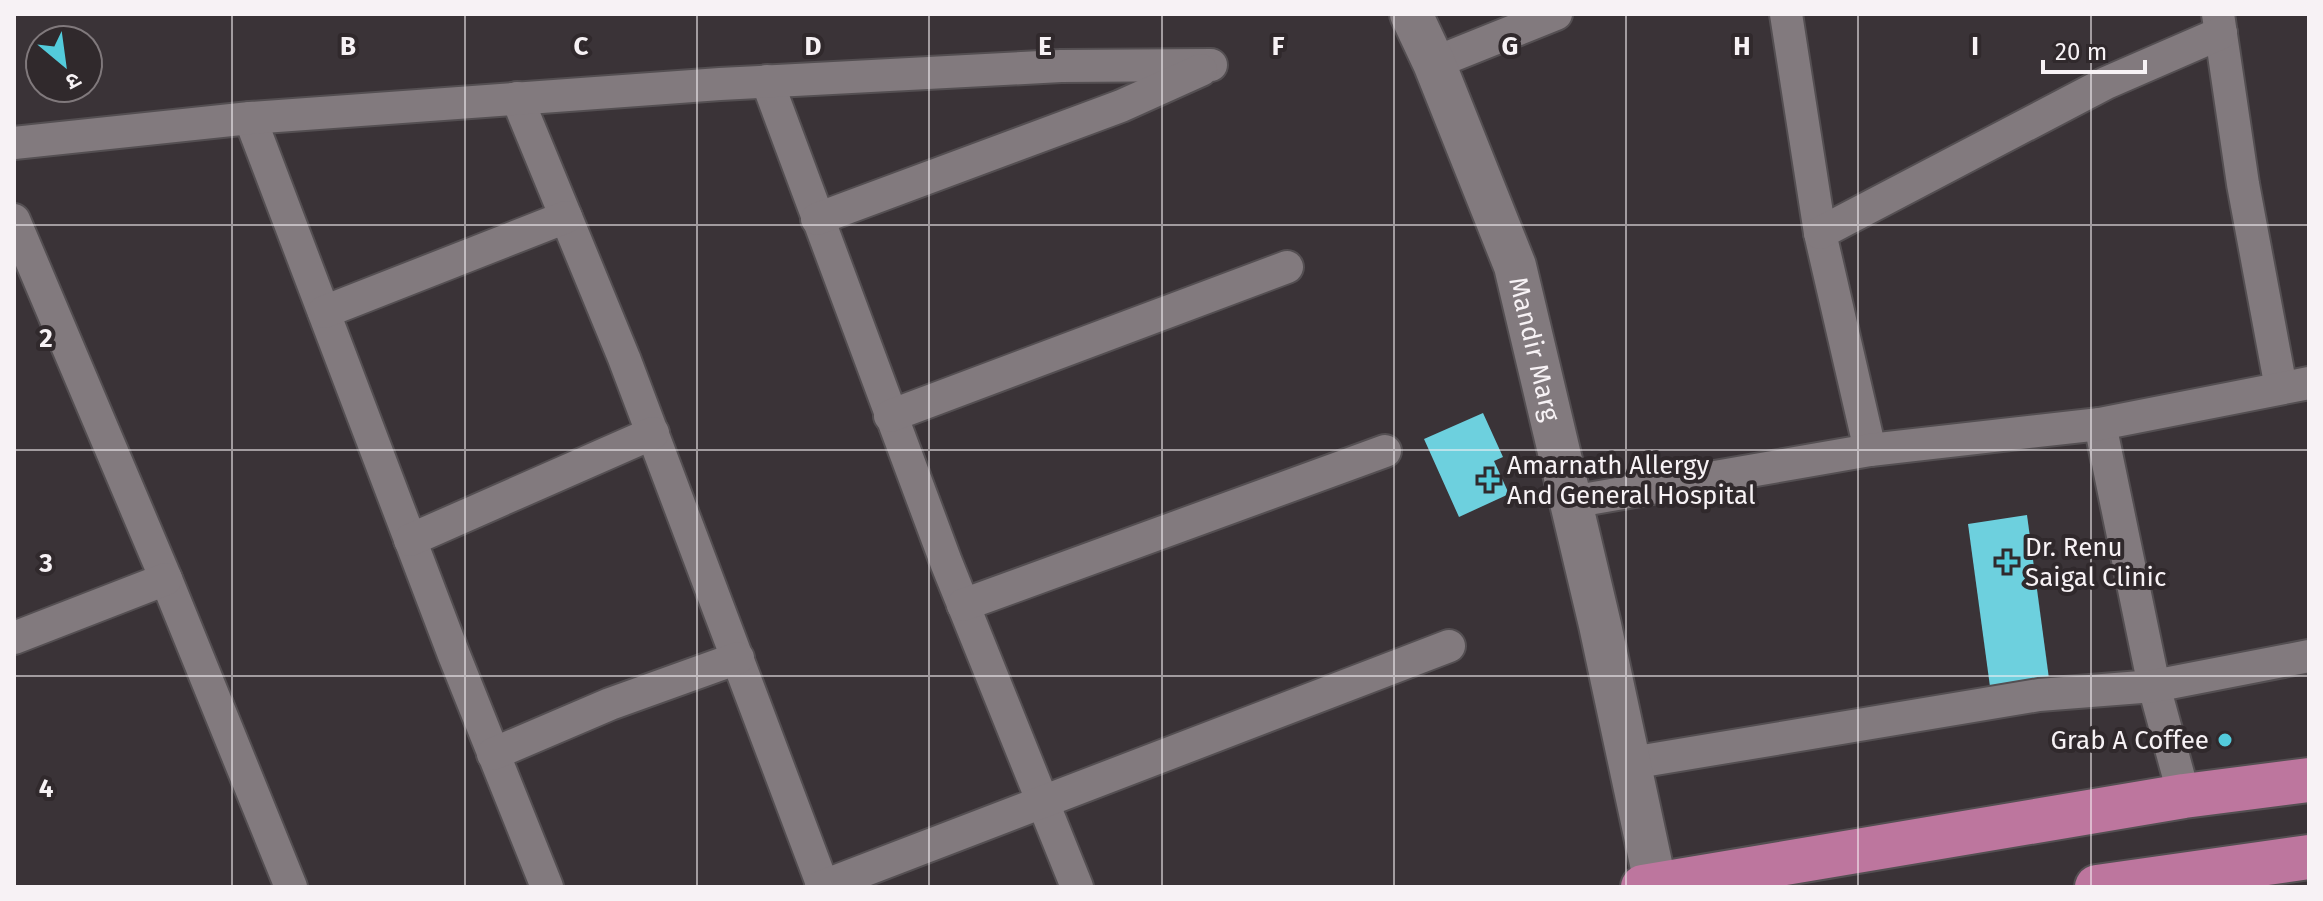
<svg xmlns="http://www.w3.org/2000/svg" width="2323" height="901" font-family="'Fira Sans','Noto Sans Devanagari',sans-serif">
<rect width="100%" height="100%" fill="#3a3337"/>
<!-- building -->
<g fill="#6dd0de">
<path d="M1483 413 1503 457 1494 461 1509 494 1459 517 1424 439Z"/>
<path d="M2027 515 2050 686 1991 694 1968 524Z"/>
</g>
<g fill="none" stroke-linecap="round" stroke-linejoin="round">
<!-- minor casing -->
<g stroke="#544f52" stroke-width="36">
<g id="minor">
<path d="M1786 14 1820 233 1870 450"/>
<path d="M2218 14 2243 184 2281 388"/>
<path d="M1434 63 1556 14"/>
<path d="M767 81 946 562 1077 887"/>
<path d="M517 98 624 358 823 886"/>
<path d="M250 118 454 655 547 887"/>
<path d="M14 143 250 118 720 84 1061 66 1211 65"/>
<path d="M817 219 1121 106 1201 70"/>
<path d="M14 220 166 579 291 887"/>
<path d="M1820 233 2106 83 2221 33"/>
<path d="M324 312 566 217"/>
<path d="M890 416 1287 267"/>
<path d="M2100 424 2154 686 2184 796"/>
<path d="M1571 502 1870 450 2100 424 2309 383"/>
<path d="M410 540 653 433"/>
<path d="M963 605 1385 451"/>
<path d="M14 638 166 579"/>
<path d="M493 754 610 704 738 658"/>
<path d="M1631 763 2039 695 2154 686 2309 656"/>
<path d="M821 887 1449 646"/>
</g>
</g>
<!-- tertiary casing -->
<g stroke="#544f52" stroke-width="46">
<g id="tertiary">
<path id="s1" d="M1411 14 1434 63 1515 266 1600 625 1656 887"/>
</g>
</g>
<!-- primary casing -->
<g stroke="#544f52" stroke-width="48">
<g id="primary">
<path d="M1643 887 2184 796 2309 780"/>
<path d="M2097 887 2309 857"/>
</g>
</g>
<!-- minor -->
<use href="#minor" stroke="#827a7e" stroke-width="32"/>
<!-- tertiary -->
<use href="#tertiary" stroke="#827a7e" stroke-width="42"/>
<!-- primary -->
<use href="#primary" stroke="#bd769e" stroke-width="44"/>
</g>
<!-- grid -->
<path fill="none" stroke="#f7f2f5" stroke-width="2" stroke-opacity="0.55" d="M232 14V887M465 14V887M697 14V887M929 14V887M1162 14V887M1394 14V887M1626 14V887M1858 14V887M2091 14V887M14 225H2309M14 450H2309M14 676H2309"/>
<!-- markers -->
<g fill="#53cbdb" stroke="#30292c" stroke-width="3">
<path d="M1485 468h8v8h8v8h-8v8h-8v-8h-8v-8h8z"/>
<path d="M2003 550h8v8h8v8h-8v8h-8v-8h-8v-8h8z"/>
<circle cx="2225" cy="740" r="8"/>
</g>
<g text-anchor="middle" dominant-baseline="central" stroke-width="8" stroke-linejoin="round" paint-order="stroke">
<!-- street labels -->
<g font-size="26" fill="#f7f2f5" stroke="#30292c">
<text stroke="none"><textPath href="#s1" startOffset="358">Mandir Marg</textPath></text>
</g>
<!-- poi labels -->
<g font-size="26" fill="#f7f2f5" stroke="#30292c" text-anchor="start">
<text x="1507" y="465">Amarnath Allergy<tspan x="1507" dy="30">And General Hospital</tspan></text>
<text x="2025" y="547">Dr. Renu<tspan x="2025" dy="30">Saigal Clinic</tspan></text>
<text x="2209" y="740" text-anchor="end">Grab A Coffee</text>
</g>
</g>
<g font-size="26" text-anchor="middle" font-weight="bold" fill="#f7f2f5" stroke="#30292c" stroke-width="8" stroke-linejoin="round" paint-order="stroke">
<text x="348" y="55">B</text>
<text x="581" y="55">C</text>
<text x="813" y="55">D</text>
<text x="1045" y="55">E</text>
<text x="1278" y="55">F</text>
<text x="1510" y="55">G</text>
<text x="1742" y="55">H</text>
<text x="1975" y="55">I</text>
<text x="46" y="347">2</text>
<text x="46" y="572">3</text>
<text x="46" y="797">4</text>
</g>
<!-- border -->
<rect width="2323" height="901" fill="none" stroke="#f7f2f5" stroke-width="32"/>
<!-- north arrow -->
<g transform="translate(64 64) rotate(151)"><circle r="38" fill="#30292c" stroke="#80797c" stroke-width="2"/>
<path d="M0-6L14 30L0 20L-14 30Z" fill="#53cbdb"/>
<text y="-12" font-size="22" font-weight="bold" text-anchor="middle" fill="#f7f2f5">उ</text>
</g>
<!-- scale -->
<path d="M2043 60v12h102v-12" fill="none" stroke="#f7f2f5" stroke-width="4"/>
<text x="2055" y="60" font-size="24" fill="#f7f2f5" stroke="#30292c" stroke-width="6" paint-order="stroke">20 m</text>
</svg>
